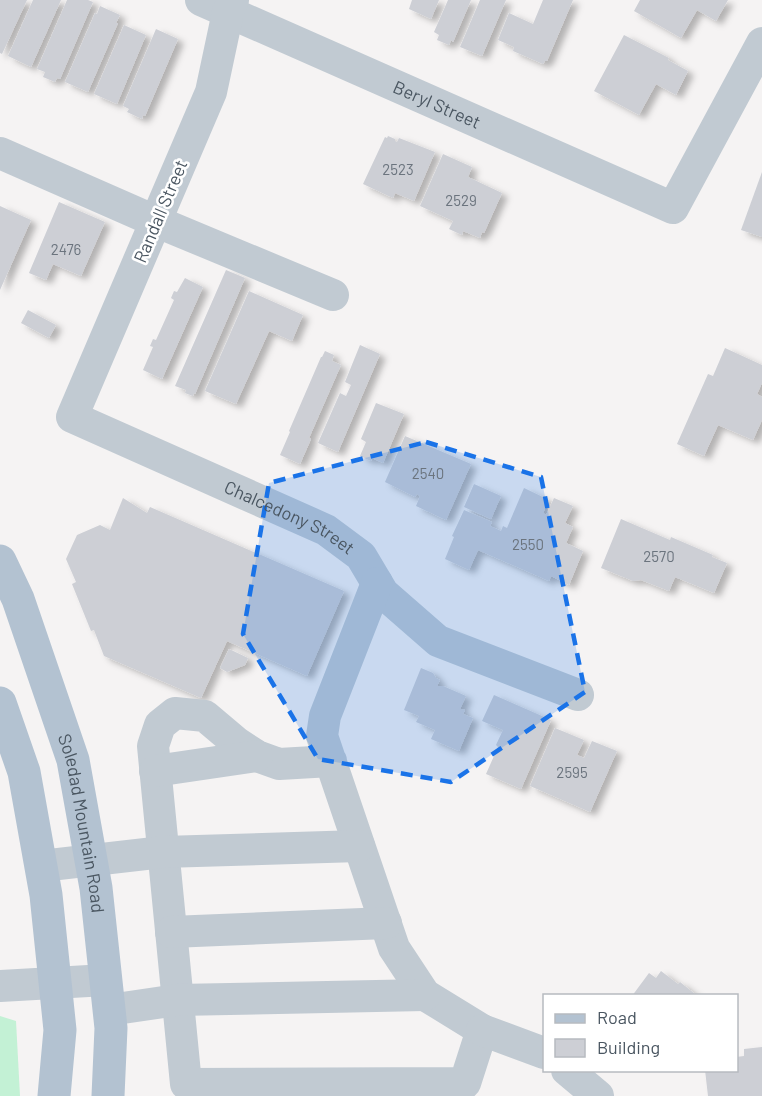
<svg xmlns="http://www.w3.org/2000/svg" width="762" height="1096" font-family="Barlow,sans-serif">
<defs>
<filter id="shadow"><feDropShadow dx="6" dy="4" stdDeviation="3" flood-color="#0004"/></filter>
</defs>
<rect width="100%" height="100%" fill="#f5f3f3"/>
<!-- green -->
<path fill="#c3f1d5" d="M0 1016 16 1021 20 1096H0Z"/>
<!-- building -->
<g fill="#cdcfd5" filter="url(#shadow)">
<path d="M0 0H27L2 54 0 53Z"/>
<path d="M33 0H61L31 67 8 56Z"/>
<path d="M67 0H88L93 2 60 79 57 78 55 82 43 77 45 72 37 69Z"/>
<path d="M412 0H439L431 19 409 9Z"/>
<path d="M448 0H471L453 42 451 40 449 45 437 40 439 35 434 32Z"/>
<path d="M480 0H506L482 56 460 47Z"/>
<path d="M543 0H573L547 61H545L543 64 513 51 514 47 498 40 509 13 533 24Z"/>
<path d="M640 0H728L716 21 697 10 681 38 634 11Z"/>
<path d="M100 6 120 15 116 23H118L88 92 65 82 95 13 97 14Z"/>
<path d="M124 25 146 35 117 104 94 94Z"/>
<path d="M156 29 178 39 145 116 143 115 142 119 127 112 129 109 123 106Z"/>
<path d="M624 35 669 58 668 60 688 71 676 95 656 84 639 115 594 91Z"/>
<path d="M388 136 395 139V141L397 142 399 138 435 152 414 201 395 193 393 198 363 184 385 137 387 138Z"/>
<path d="M443 154 472 167 468 177 502 193 484 233 482 232 480 238 463 231 462 235 449 229 453 221 420 206Z"/>
<path d="M762 172V237L741 230Z"/>
<path d="M59 202 105 222 81 276 53 264 46 280 29 273Z"/>
<path d="M0 206 31 220 0 290Z"/>
<path d="M226 270 245 278 195 394 194 393 193 396 185 393 186 390 175 386Z"/>
<path d="M185 278 203 287 162 379 143 370 153 347 150 346 153 339 156 340 174 300 171 298 174 291 177 292Z"/>
<path d="M249 291 303 315 292 341 269 331 236 404 205 391Z"/>
<path d="M28 310 56 325 49 338 21 323Z"/>
<path d="M360 345 380 354 338 452 318 443 340 393 346 396 351 385 345 382Z"/>
<path d="M725 348 762 365V383L757 394 762 397V420L753 440 718 425 704 456 677 444 708 374 713 376Z"/>
<path d="M325 351 334 355 332 361 341 365 309 438 311 439 300 464 280 455 290 432 289 431 321 357H322Z"/>
<path d="M376 403 404 414 383 463 372 458 371 461 360 456 366 442 361 439Z"/>
<path d="M405 436 471 464 446 520 416 506 420 496 417 494 415 497 385 482Z"/>
<path d="M474 484 501 496 491 519 464 507Z"/>
<path d="M524 488 549 500 543 513 546 515 554 498 573 506 565 523 573 527 566 543 583 551 569 585 551 576 549 581 478 550 469 570 445 559 454 537 452 536 464 510 492 522 490 526 501 531 503 526 507 528Z"/>
<path d="M123 498 147 513 150 507 344 591 307 676 227 641 201 698 104 656 94 630 91 631 72 584 76 582 66 559 77 535 100 525 110 530Z"/>
<path d="M621 519 670 540 671 537 713 555 712 557 727 563 714 593 675 577 669 591 641 580 633 581 601 568Z"/>
<path d="M229 649 248 658 245 665 227 672 220 668Z"/>
<path d="M421 668 433 673 436 678 440 680 437 686H443L466 696 460 709 465 710 463 714 473 718 459 751 431 739 435 730 416 722 419 716 404 710Z"/>
<path d="M494 695 551 720 521 789 486 774 498 747 496 745 503 730 482 721Z"/>
<path d="M555 728 584 740 577 755 584 758 592 741 617 751 590 812 530 786Z"/>
<path d="M661 971 678 984 680 982 695 994 694 996H632L649 973 656 978Z"/>
<path d="M762 1047V1096H708L705 1070H736V1057L744 1056V1049Z"/>
</g>
<g fill="none" stroke-linecap="round" stroke-linejoin="round">
<!-- minor -->
<g stroke="#c1cad2" stroke-width="32">
<path id="s1" d="M201 0 673 208 762 43"/>
<path id="s2" d="M233 0 228 12 211 92 72 417 326 530 361 556 383 593 438 641 578 695"/>
<path d="M0 153 155 221 333 295"/>
<path d="M331 761 279 764 257 756 237 743 205 716 175 713 160 725 153 746 186 1084 465 1083 482 1030 425 995 394 948 322 736 325 716 377 583"/>
<path d="M155 771 257 756"/>
<path d="M41 866 163 852 359 846"/>
<path d="M171 932 386 923"/>
<path d="M0 986 106 980"/>
<path d="M109 1010 177 1000 425 995"/>
<path d="M482 1030 544 1053"/>
<path d="M567 1070 598 1096"/>
</g>
<!-- major -->
<g stroke="#b3c2d1" stroke-width="33">
<path id="s3" d="M0 561 18 599 73 760 96 888 111 1028 108 1096"/>
<path d="M0 703 24 772 46 895 60 1030 54 1096"/>
</g>
</g>
<!-- marked area -->
<path fill="#1a73e8" fill-opacity="0.2" stroke="#1a73e8" stroke-width="4.5" stroke-dasharray="12 8" stroke-linejoin="round" d="M426 442 541 477 585 692 451 782 318 759 243 634 269 483Z"/>
<g text-anchor="middle" dominant-baseline="central" stroke-width="5" stroke-linejoin="round" paint-order="stroke">
<!-- number labels -->
<g font-size="15" fill="#6b747e">
<text x="398" y="169">2523</text>
<text x="461" y="200">2529</text>
<text x="66" y="249">2476</text>
<text x="428" y="473">2540</text>
<text x="528" y="544">2550</text>
<text x="659" y="556">2570</text>
<text x="572" y="772">2595</text>
</g>
<!-- street labels -->
<g font-size="18" fill="#4a5661" stroke="#fff">
<text stroke="none"><textPath href="#s1" startOffset="258">Beryl Street</textPath></text>
<text transform="translate(160 211) rotate(-67)">Randall Street</text>
<text stroke="none"><textPath href="#s2" startOffset="688">Chalcedony Street</textPath></text>
<text stroke="none"><textPath href="#s3" startOffset="276">Soledad Mountain Road</textPath></text>
</g>
</g>
<!-- legend -->
<rect x="543" y="994" width="195" height="78" fill="#ffffff" stroke="#b7bbc0" stroke-width="1.5"/>
<rect x="555" y="1014" width="30" height="9" fill="#b3c2d1" stroke="#b7bbc0" stroke-width="1.5"/>
<text x="597" y="1024" font-size="18" fill="#4a5661">Road</text>
<rect x="555" y="1039" width="30" height="18" fill="#cdcfd5" stroke="#b7bbc0" stroke-width="1.5"/>
<text x="597" y="1054" font-size="18" fill="#4a5661">Building</text>
</svg>
